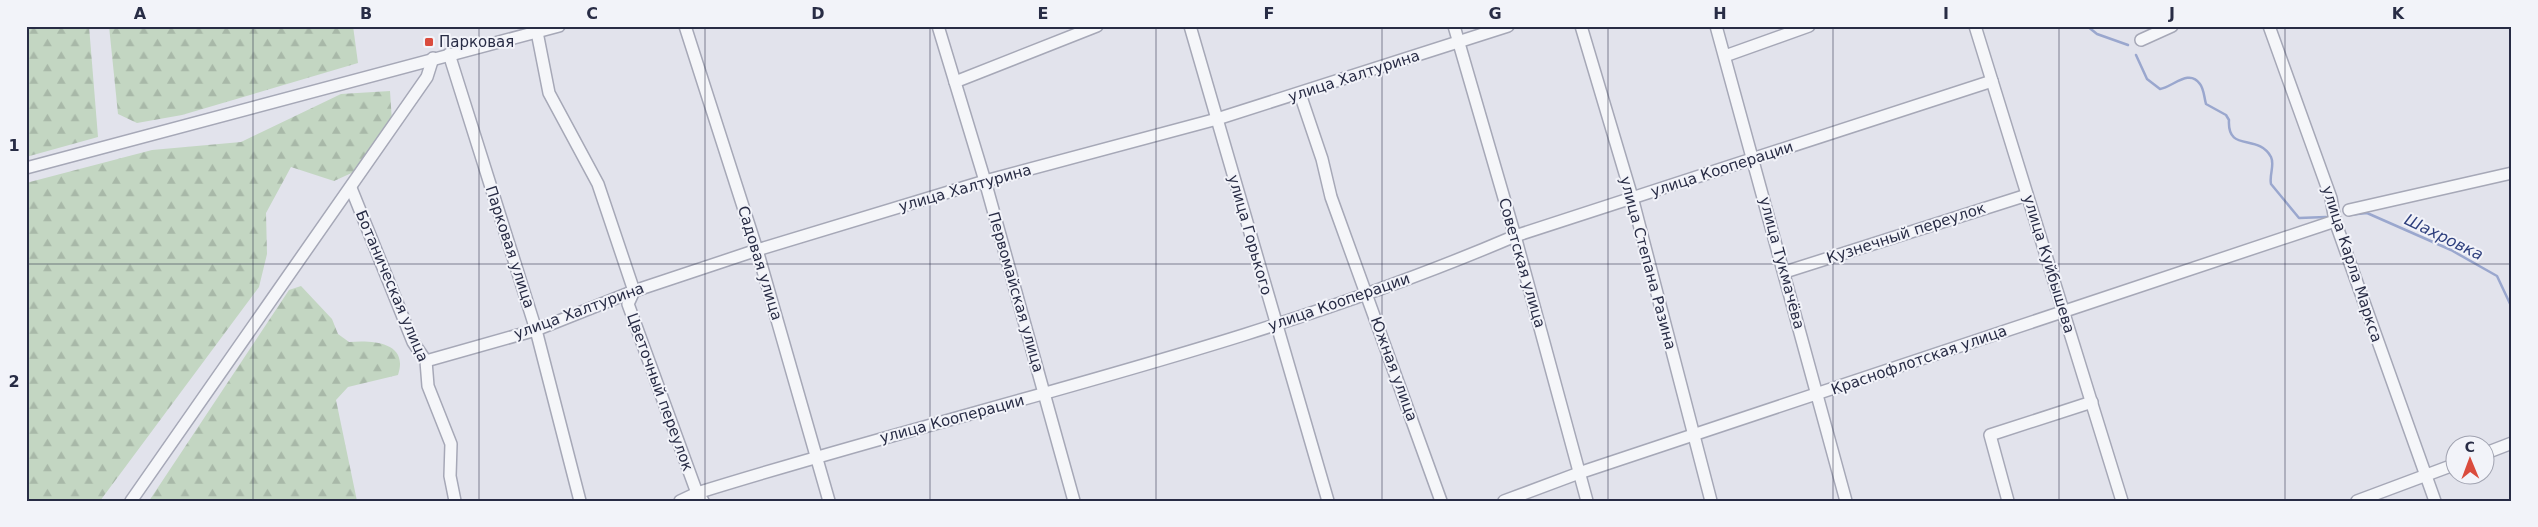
<svg xmlns="http://www.w3.org/2000/svg" width="2538" height="527" font-family="'DejaVu Sans',sans-serif">
<defs>
<pattern id="forest-firs" width="22" height="20" patternUnits="userSpaceOnUse" patternTransform="scale(1.25)"><rect width="22" height="20" fill="#c3d6c2"/><path d="M5 1l3.5 6h-7zM16 11l3.5 6h-7z" fill="#a8b8a8"/></pattern>
</defs>
<rect width="100%" height="100%" fill="#e2e3ec"/>
<!-- forest -->
<g fill="url(#forest-firs)">
<path d="M26 26H89L98 137 26 157Z"/>
<path d="M109 26H353L358 63 182 115 137 123 118 114Z"/>
<path d="M390 91 392 122 356 171 334 181 291 167 266 213 267 254 259 287 100 501H26V183L152 150 241 142 341 94Z"/>
<path d="M301 286 332 319 338 334 349 342C373 340 409 342 398 375L348 387 336 400 357 501H149L289 290Z"/>
</g>
<g fill="none" stroke-linecap="round" stroke-linejoin="round">
<!-- stream -->
<g stroke="#9aa7ce" stroke-width="2.5">
<path d="M2087 26 2097 34 2128 45"/>
<path d="M2136 55 2147 79 2160 89C2173 87 2189 68 2200 84 2204 89 2204 97 2206 104L2226 115 2229 120C2227 153 2258 133 2271 157 2275 165 2269 175 2271 184L2299 218 2326 217"/>
<path d="M2348 215 2367 213 2451 250 2497 276 2512 308"/>
</g>
<!-- minor casing -->
<g stroke="#a6a8b7" stroke-width="14">
<g id="minor">
<path d="M685 26 757 250 829 501"/>
<path d="M938 26 985 181 1074 501"/>
<path d="M1190 26 1328 501"/>
<path d="M1454 26 1515 236 1587 501"/>
<path d="M1581 26 1632 197 1711 501"/>
<path d="M1716 26 1846 501"/>
<path d="M1975 26 2122 501"/>
<path d="M2269 26 2331 198 2335 221 2435 501"/>
<path d="M537 32 549 93 598 184 634 291 628 304 697 493 703 501"/>
<path d="M2141 40 2172 26"/>
<path d="M449 54 536 330 580 501"/>
<path d="M1725 56 1809 26"/>
<path d="M955 82 1097 26"/>
<path d="M1300 94 1322 159 1331 197 1441 501"/>
<path d="M26 168 559 26"/>
<path d="M351 188 413 342 426 361 428 386 451 444 450 476 455 501"/>
<path d="M2349 210 2512 173"/>
<path d="M1785 272 2027 195"/>
<path d="M426 361 536 330 634 291 757 250 985 181 1217 119 1508 26"/>
<path d="M2486 453 2512 443"/>
<path d="M131 501 427 77 433 58"/>
<path d="M680 501 697 493C969 408 1252 349 1515 236L1992 81"/>
<path d="M1504 501 1579 473 2335 221"/>
<path d="M2008 501 1990 435 2092 402"/>
<path d="M2357 501 2456 464"/>
</g>
</g>
<!-- minor -->
<use href="#minor" stroke="#f5f6f9" stroke-width="11"/>
</g>
<!-- grid -->
<path fill="none" stroke="#282c45" stroke-width="1" stroke-opacity="0.55" d="M253 26V501M479 26V501M705 26V501M930 26V501M1156 26V501M1382 26V501M1608 26V501M1833 26V501M2059 26V501M2285 26V501M26 264H2512"/>
<!-- markers -->
<rect fill="#da4b3d" stroke="#f2f3f9" stroke-width="2" x="424" y="37" width="10" height="10" rx="2.5"/>
<g text-anchor="middle" dominant-baseline="central" stroke-width="4" stroke-linejoin="round" paint-order="stroke">
<!-- poi labels -->
<g font-size="15" fill="#282c45" stroke="#f2f3f9" text-anchor="start">
<text x="439" y="42">Парковая</text>
</g>
<!-- street labels -->
<g font-size="15" fill="#282c45" stroke="#f2f3f9">
<text transform="translate(1354 76) rotate(-18)">улица Халтурина</text>
<text transform="translate(1722 169) rotate(-18)">улица Кооперации</text>
<text transform="translate(965 188) rotate(-16)">улица Халтурина</text>
<text transform="translate(1906 233) rotate(-18)">Кузнечный переулок</text>
<text transform="translate(1250 235) rotate(74)">улица Горького</text>
<text transform="translate(510 247) rotate(72)">Парковая улица</text>
<text transform="translate(760 263) rotate(73)">Садовая улица</text>
<text transform="translate(1522 263) rotate(74)">Советская улица</text>
<text transform="translate(1648 263) rotate(75)">улица Степана Разина</text>
<text transform="translate(1782 263) rotate(75)">улица Тукмачёва</text>
<text transform="translate(2049 264) rotate(73)">улица Куйбышева</text>
<text transform="translate(2352 264) rotate(72)">улица Карла Маркса</text>
<text transform="translate(392 286) rotate(67)">Ботаническая улица</text>
<text transform="translate(1016 292) rotate(74)">Первомайская улица</text>
<text transform="translate(1339 302) rotate(-19)">улица Кооперации</text>
<text transform="translate(579 311) rotate(-20)">улица Халтурина</text>
<text transform="translate(1919 360) rotate(-19)">Краснофлотская улица</text>
<text transform="translate(1394 369) rotate(70)">Южная улица</text>
<text transform="translate(660 392) rotate(70)">Цветочный переулок</text>
<text transform="translate(952 419) rotate(-15)">улица Кооперации</text>
</g>
<!-- water labels -->
<g font-size="16" font-style="italic" fill="#2e3f7d" stroke="#f2f3f9">
<text transform="translate(2444 237) rotate(26)">Шахровка</text>
</g>
</g>
<!-- border -->
<rect width="2538" height="527" fill="none" stroke="#f2f3f9" stroke-width="55"/>
<!-- north arrow -->
<g transform="translate(2470 460) rotate(359)"><circle r="24" fill="#f2f3f9" stroke="#a1a3b1"/>
<path d="M0-4L9 19L0 12L-9 19Z" fill="#da4b3d"/>
<text y="-8" font-size="14" font-weight="bold" text-anchor="middle" fill="#282c45">С</text>
</g>
<rect x="28" y="28" width="2482" height="472" fill="none" stroke="#282c45" stroke-width="2"/>
<g font-size="16" text-anchor="middle" font-weight="bold" fill="#282c45">
<text x="140" y="19">A</text>
<text x="366" y="19">B</text>
<text x="592" y="19">C</text>
<text x="818" y="19">D</text>
<text x="1043" y="19">E</text>
<text x="1269" y="19">F</text>
<text x="1495" y="19">G</text>
<text x="1720" y="19">H</text>
<text x="1946" y="19">I</text>
<text x="2172" y="19">J</text>
<text x="2398" y="19">K</text>
<text x="14" y="151">1</text>
<text x="14" y="387">2</text>
</g>
</svg>
